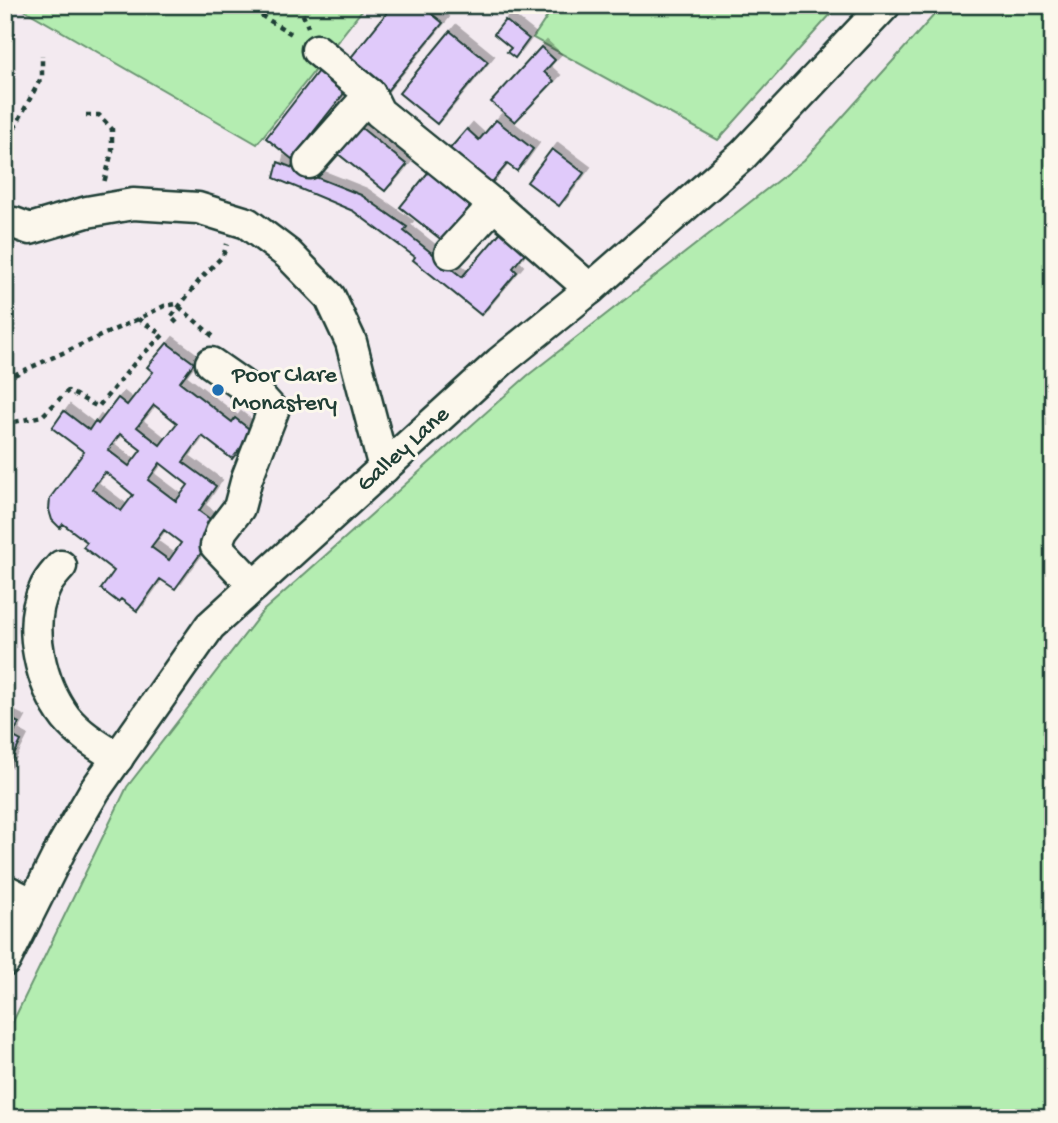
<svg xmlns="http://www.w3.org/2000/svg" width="1058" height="1123" font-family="'Gochi Hand',sans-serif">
<defs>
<filter id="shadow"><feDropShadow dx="6" dy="-6" stdDeviation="0" flood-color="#0004"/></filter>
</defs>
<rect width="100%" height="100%" fill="#f3eaf0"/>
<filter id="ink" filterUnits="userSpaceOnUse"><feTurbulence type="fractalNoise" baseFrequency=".0143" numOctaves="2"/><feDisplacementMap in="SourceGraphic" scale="14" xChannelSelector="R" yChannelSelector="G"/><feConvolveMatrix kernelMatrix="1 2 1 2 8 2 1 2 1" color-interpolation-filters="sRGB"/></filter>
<g filter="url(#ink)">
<!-- green -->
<g fill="#b4edb1" stroke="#6a9572" stroke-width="2">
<path d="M16 5H366L257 144Z"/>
<path d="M555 5H839L718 140 533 38Z"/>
<path d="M943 5H1053V1118H5V1038L127 787 263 611 527 376 804 160Z"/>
</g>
<!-- building -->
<g fill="#e0cafa" stroke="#1f3d34" stroke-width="2" fill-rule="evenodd" filter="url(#shadow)">
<path d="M393 5H421L443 23 382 97 344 66Z"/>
<path d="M505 20 529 39 515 58 507 52 511 48 494 34Z"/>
<path d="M450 31 488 62 437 124 399 93Z"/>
<path d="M541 47 555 60 544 72 554 81 515 122 491 102Z"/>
<path d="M322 66 349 87 292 159 266 138Z"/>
<path d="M496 120 533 149 517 171 507 164 483 193 447 152 467 129 479 140Z"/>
<path d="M359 126 407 165 385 191 337 153Z"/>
<path d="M552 149 584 173 559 206 527 182Z"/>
<path d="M278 162 361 195 407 227 404 231 462 277 504 228 528 249 513 268 517 272 481 315 413 260 415 257 353 211 274 178Z"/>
<path d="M430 170 472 204 443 241 400 207Z"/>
<path d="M167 343 194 363 180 382 232 422 235 418 253 432 232 459 202 436 183 462 216 486 199 511 217 524 206 546 175 589 160 579 137 611 121 599 118 602 101 589 114 571 83 547 87 542 63 524 60 528 52 520 49 510 50 498 84 452 52 428 64 411 89 430 95 421 98 424 118 398 127 405 153 372 147 367ZM154 405 177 423 160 445 137 427ZM120 434 141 450 129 466 108 450ZM160 463 188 485 176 501 148 480ZM105 472 133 495 121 511 92 489ZM164 530 181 543 169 560 151 547Z"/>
<path d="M5 716 19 723 12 736 21 741 5 773Z"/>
</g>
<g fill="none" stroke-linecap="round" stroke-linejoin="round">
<!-- minor casing -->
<g stroke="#1f3d34" stroke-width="35">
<g id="minor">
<path d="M317 50 370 94 379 112 494 205"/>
<path d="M309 163 370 94"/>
<path d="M14 223 30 229 87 212 133 204 198 208 247 223 288 254 330 297 351 342 384 468"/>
<path d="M450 253 494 205 590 289"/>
<path d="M211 363 261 398 273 411 247 478 239 508 222 530 216 546 254 586"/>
<path d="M61 566C56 572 48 580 45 588 26 626 41 685 66 718 80 735 99 746 118 758"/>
<path d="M5 890 33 904"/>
<path d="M5 961 63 845 95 790 210 626 500 362 590 289 743 155 885 5"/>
</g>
</g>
<!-- path -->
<g stroke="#1f3d34" stroke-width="4.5" stroke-dasharray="5 5" stroke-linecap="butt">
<path d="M244 5 295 36"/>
<path d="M299 5 308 27"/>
<path d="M86 115H99L112 129V151L104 183"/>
<path d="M5 146 42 76V55"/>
<path d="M177 323 171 317 202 277 223 256 227 244"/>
<path d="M5 379 138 319"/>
<path d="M5 424 42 416 68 391 98 407 138 359 163 335 138 319 164 306 176 304 216 339"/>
</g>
<!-- minor -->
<use href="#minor" stroke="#fbf7ec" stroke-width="30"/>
</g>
</g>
<!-- markers -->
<circle fill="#1f6fb2" stroke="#fbf7ec" stroke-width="2.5" cx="218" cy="390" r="7"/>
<g text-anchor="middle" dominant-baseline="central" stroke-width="6" stroke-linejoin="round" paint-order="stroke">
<!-- poi labels -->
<g font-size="24" fill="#1f3d34" stroke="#fbf7ec" text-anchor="start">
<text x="232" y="376">Poor Clare<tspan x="232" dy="28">Monastery</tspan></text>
</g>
<!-- street labels -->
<g font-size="24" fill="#1f3d34" stroke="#fbf7ec">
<text transform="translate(404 450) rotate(-42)">Galley Lane</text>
</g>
</g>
<!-- margin -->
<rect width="1058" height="1123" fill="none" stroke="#fbf7ec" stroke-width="28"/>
<rect x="14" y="14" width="1030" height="1095" fill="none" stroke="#1f3d34" stroke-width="2.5" filter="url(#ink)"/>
</svg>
